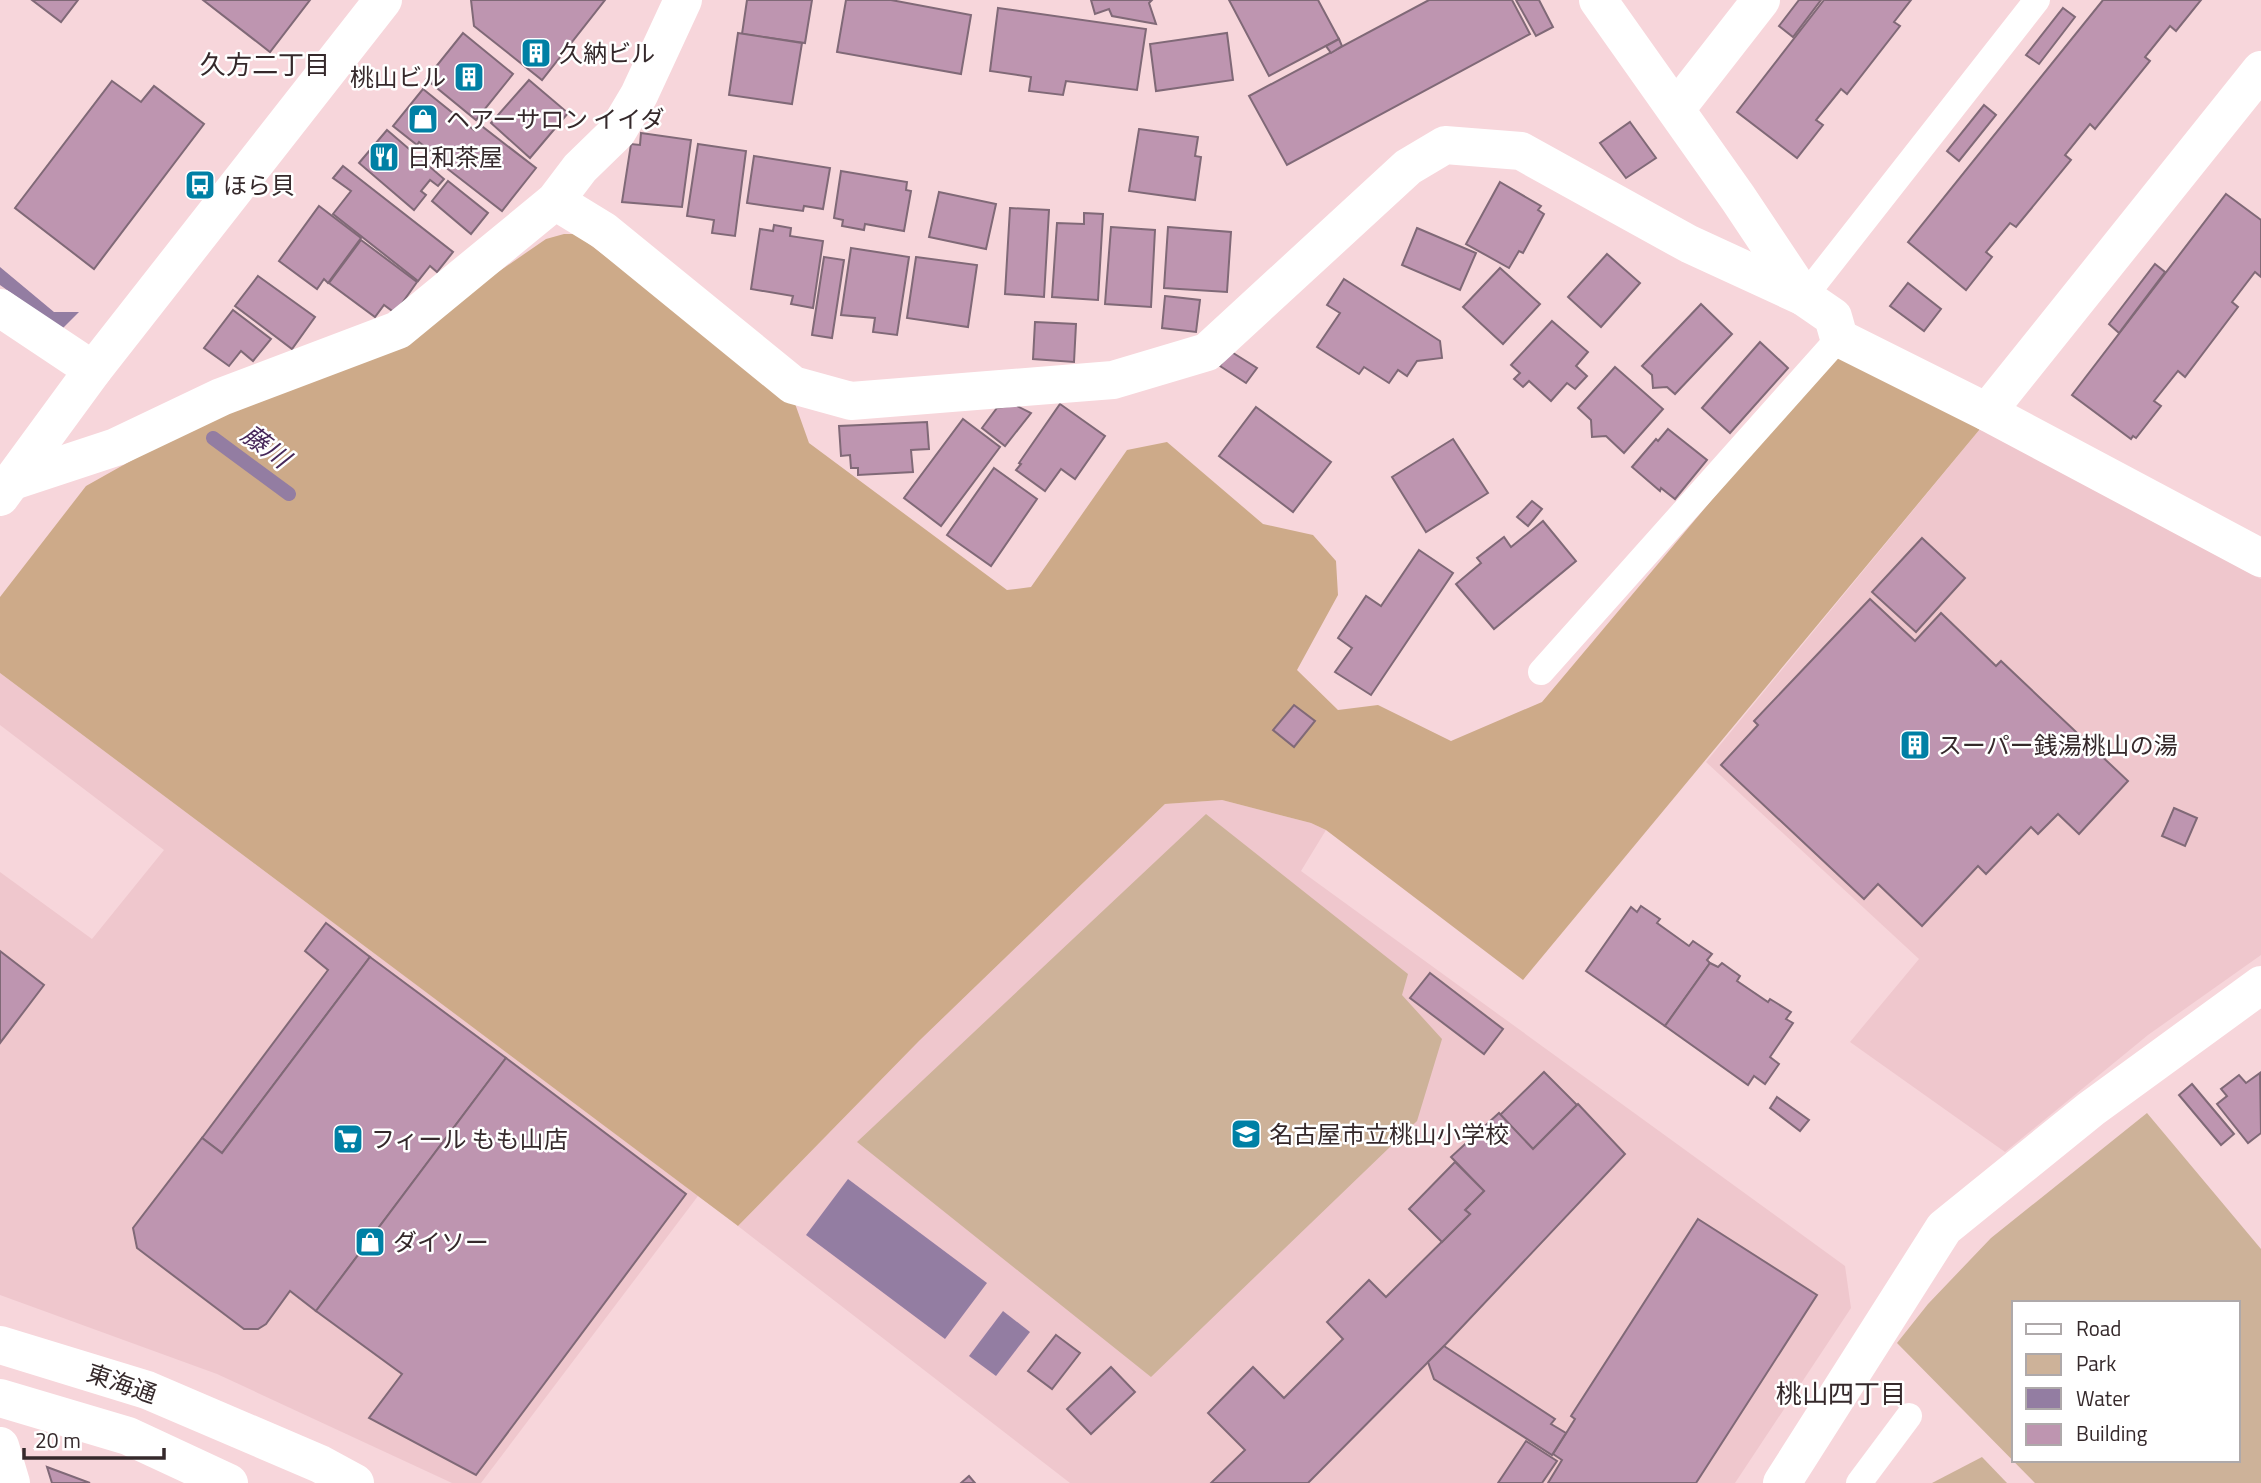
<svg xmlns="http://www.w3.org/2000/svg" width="2261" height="1483" font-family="'Titillium Web','Noto Sans JP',sans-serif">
<rect width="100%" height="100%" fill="#f7d6db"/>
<!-- built -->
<g fill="#efc7cd">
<path d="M1980 429 2261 579V955L2148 1035 2005 1152 1850 1042 1919 959 1706 762Z"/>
<path d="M0 673 698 1196 481 1483H452L217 1374 0 1295V872L92 939 164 850 0 725Z"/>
<path d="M1222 800 1311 823 1326 830 1301 871 1845 1266 1851 1308 1735 1483H1070L738 1226 919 1041 1165 804Z"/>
</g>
<!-- green -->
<g fill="#cdb299" fill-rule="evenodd">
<path d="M1206 814 1408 974 1402 995 1442 1039 1417 1121 1151 1377 857 1142Z"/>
<path d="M2147 1113 2261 1249V1483H2035L1897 1343 1928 1304 1991 1238ZM2014 1303H2238V1460H2014Z"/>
<path d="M1982 1457 2007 1483H1932Z"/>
</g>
<!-- forest -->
<path fill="#cdaa89" d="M564 234H576L793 398 809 443 1007 590 1031 587 1127 450 1167 442 1263 524 1313 535 1336 561 1338 595 1297 670 1338 710 1378 705 1451 741 1542 702 1836 352 1980 429 1523 980 1326 830 1311 823 1222 800 1165 804 919 1041 738 1226 0 673V597L86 486 207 418 382 352 546 239Z"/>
<!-- water -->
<g fill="#937da2">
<path d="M0 267 54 312H79L62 329 0 285Z"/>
<path d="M848 1179 987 1283 945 1339 806 1235Z"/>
<path d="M1003 1311 1030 1332 996 1376 969 1356Z"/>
</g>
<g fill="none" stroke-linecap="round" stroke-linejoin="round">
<!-- stream -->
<path stroke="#937da2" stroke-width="14" d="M213 438 289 494"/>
</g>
<!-- building -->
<g fill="#be95b0" stroke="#806977" stroke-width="2">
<path d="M32 0H78L61 22Z"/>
<path d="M203 0H310L270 52Z"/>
<path d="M471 0H605L542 80 474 26Z"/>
<path d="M747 0H812L805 43 742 34Z"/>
<path d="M846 0H891L971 15 961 74 837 52Z"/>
<path d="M1091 0H1152L1149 3 1156 24 1112 16 1109 9 1095 14Z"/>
<path d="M1229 0H1318L1339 39 1269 76Z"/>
<path d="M1429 0H1512L1530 34 1287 165 1249 96Z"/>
<path d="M1516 0H1539L1553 27 1536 36Z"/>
<path d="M1799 0H1821L1793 37 1779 26Z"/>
<path d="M1824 0H1911L1894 22 1900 26 1847 94 1841 89 1816 120 1823 125 1797 158 1737 112Z"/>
<path d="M2103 0H2201L2176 31 2170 26 2145 57 2150 61 2095 129 2090 124 2065 155 2071 160 2016 227 2010 223 1986 252 1992 257 1966 290 1908 242Z"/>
<path d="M998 8 1146 29 1137 90 1066 81 1063 95 1029 91 1031 77 990 71Z"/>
<path d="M2063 8 2075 17 2039 64 2026 55Z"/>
<path d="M463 33 513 74 476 120 426 79Z"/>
<path d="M738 33 802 43 792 104 729 95Z"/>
<path d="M1227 33 1233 80 1156 91 1150 44Z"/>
<path d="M1339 39 1342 46 1331 53 1326 46Z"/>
<path d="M529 80 568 113 530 158 491 123Z"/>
<path d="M112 81 141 102 154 86 204 124 94 269 15 208Z"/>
<path d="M423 89 474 130 479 124 536 168 502 211 440 163 442 161 419 142 417 145 393 126Z"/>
<path d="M1984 105 1996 115 1959 161 1947 151Z"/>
<path d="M1630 122 1656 158 1626 178 1600 143Z"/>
<path d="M1139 129 1198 137 1195 156 1201 157 1195 200 1129 191Z"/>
<path d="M387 130 444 179 438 186 430 180 421 191 426 195 414 210 359 163Z"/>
<path d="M641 133 691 140 682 207 622 202 631 144 640 145Z"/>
<path d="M698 144 746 151 735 236 712 233 714 220 687 216Z"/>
<path d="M754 156 830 168 823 209 804 206 803 211 747 203Z"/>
<path d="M343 166 453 252 437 272 430 266 418 281 333 214 351 191 333 178Z"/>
<path d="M841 171 907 182 906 190 911 191 904 231 865 224 864 230 842 226 843 220 834 218Z"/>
<path d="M448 181 488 213 471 234 432 201Z"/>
<path d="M1500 182 1541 206 1538 210 1544 214 1523 253 1519 251 1509 268 1466 244Z"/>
<path d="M939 192 996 204 986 249 929 237Z"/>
<path d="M2226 194 2261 220V277L2255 272 2232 302 2238 307 2185 377 2178 371 2154 401 2161 406 2136 438 2133 436 2131 439 2072 395Z"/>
<path d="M319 206 361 238 328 283 324 279 317 289 279 261Z"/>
<path d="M1010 208 1049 210 1044 297 1005 294Z"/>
<path d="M1084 213 1103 214 1098 300 1052 297 1057 223 1084 224Z"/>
<path d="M774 225 791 228 790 236 823 241 813 308 791 304 793 296 751 289 760 229 773 231Z"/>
<path d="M1111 227 1155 230 1151 307 1105 304Z"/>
<path d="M1168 227 1231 232 1227 292 1164 288Z"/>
<path d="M1417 228 1476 253 1460 290 1402 265Z"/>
<path d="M361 240 417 282 395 313 384 305 375 317 329 283Z"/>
<path d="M851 248 909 257 897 335 873 332 875 318 841 315Z"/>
<path d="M1607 254 1640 283 1601 327 1568 297Z"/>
<path d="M824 257 844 260 832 338 812 335Z"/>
<path d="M916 257 977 265 968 327 907 318Z"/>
<path d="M2155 264 2165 272 2119 333 2109 324Z"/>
<path d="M1500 268 1540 304 1503 344 1463 307Z"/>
<path d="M258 276 315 317 292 349 235 306Z"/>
<path d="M1344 279 1440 341 1442 358 1417 361 1407 376 1398 370 1389 383 1364 367 1359 374 1317 347 1340 313 1327 305Z"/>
<path d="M1908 283 1941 309 1924 331 1890 306Z"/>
<path d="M1165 296 1200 300 1196 332 1162 328Z"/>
<path d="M1701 304 1732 334 1675 394 1667 387 1653 388 1652 375 1642 366Z"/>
<path d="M233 310 271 339 253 361 241 351 229 366 204 348Z"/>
<path d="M1552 321 1588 352 1576 366 1587 376 1575 389 1567 383 1551 401 1529 381 1523 387 1514 379 1520 373 1511 365Z"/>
<path d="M1035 322 1076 324 1074 362 1033 359Z"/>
<path d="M1760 342 1788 368 1730 433 1702 408Z"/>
<path d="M1230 351 1257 368 1246 383 1220 366Z"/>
<path d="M1615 367 1663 409 1624 453 1606 436 1592 437 1591 420 1578 408Z"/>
<path d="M1060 404 1105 436 1075 479 1061 469 1045 491 1016 470 1021 464 1019 463Z"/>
<path d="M1015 405 1031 413 1005 446 982 428 997 408Z"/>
<path d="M1256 407 1331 462 1293 512 1219 456Z"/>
<path d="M963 419 1000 447 941 526 904 498Z"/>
<path d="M927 422 929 449 911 450 913 472 858 475V468H851L850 455 841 456 839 426Z"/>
<path d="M1668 429 1707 460 1675 499 1661 488 1660 491 1632 467 1656 439 1658 441Z"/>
<path d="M1453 439 1488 493 1426 532 1392 477Z"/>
<path d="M994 468 1037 499 991 566 947 535Z"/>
<path d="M1532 501 1542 509 1528 526 1517 517Z"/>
<path d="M1543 521 1576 561 1494 629 1456 584 1481 563 1477 558 1504 537 1511 547Z"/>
<path d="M1922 538 1965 578 1916 632 1872 592Z"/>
<path d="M1419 550 1453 573 1371 695 1335 672 1352 648 1338 638 1366 596 1381 606Z"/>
<path d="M1870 599 1915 641 1941 613 1996 666 2001 661 2128 781 2079 834 2058 814 2038 834 2031 827 1986 874 1978 866 1922 926 1878 884 1864 899 1721 765 1758 725 1754 721Z"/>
<path d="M1294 705 1315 721 1294 747 1273 730Z"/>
<path d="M2174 808 2197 818 2185 846 2162 836Z"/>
<path d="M1641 906 1660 919 1657 923 1689 946 1693 941 1712 954 1707 960 1710 963 1665 1026 1586 971 1631 907 1637 912Z"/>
<path d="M326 923 370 957 222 1153 202 1138 328 970 305 951Z"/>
<path d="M0 951 44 985 0 1043Z"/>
<path d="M370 957 506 1058 316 1311 290 1291 266 1324 258 1329H244L137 1248 133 1228 202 1138 222 1153Z"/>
<path d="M1710 963 1718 967 1722 963 1740 976 1737 981 1768 1002 1770 999 1791 1012 1786 1019 1793 1023 1770 1057 1779 1064 1765 1084 1754 1076 1748 1085 1665 1026Z"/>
<path d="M1430 973 1503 1029 1484 1054 1410 998Z"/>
<path d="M506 1058 686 1194 476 1475 369 1418 402 1374 316 1311Z"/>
<path d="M1544 1072 1577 1105 1533 1149 1500 1115Z"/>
<path d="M2260 1073 2261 1133 2248 1143 2217 1104 2227 1096 2221 1089 2239 1075 2246 1083Z"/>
<path d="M2192 1084 2234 1134 2221 1145 2179 1095Z"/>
<path d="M1777 1097 1809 1120 1800 1131 1770 1108Z"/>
<path d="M1578 1104 1625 1154 1444 1346 1308 1483H1211L1245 1450 1208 1413 1253 1367 1284 1398 1343 1339 1327 1322 1369 1280 1386 1297 1470 1214 1465 1210 1484 1191 1451 1157 1499 1113 1533 1149Z"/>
<path d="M1455 1162 1484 1191 1465 1210 1470 1214 1442 1242 1409 1209Z"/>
<path d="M1698 1219 1817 1295 1696 1483H1548L1562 1460 1553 1454 1575 1419 1571 1416Z"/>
<path d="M1056 1335 1080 1353 1052 1389 1028 1371Z"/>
<path d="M1444 1346 1555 1419 1551 1424 1566 1433 1552 1455 1434 1379 1428 1362Z"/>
<path d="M1111 1367 1135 1392 1091 1434 1067 1409Z"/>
<path d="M1526 1441 1557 1461 1542 1483H1498Z"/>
<path d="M47 1467 90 1483H52Z"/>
<path d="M969 1476 975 1483H961Z"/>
</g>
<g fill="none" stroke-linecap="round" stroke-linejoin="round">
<!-- service -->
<g stroke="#fff" stroke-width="26">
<path d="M1804 297 2037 0"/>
<path d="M1541 672 1839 338"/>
<path d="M1859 1483 1909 1416"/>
</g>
<!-- minor -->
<g stroke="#fff" stroke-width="38">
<path d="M1598 0 1738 198 1804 297 1833 317 1839 338 1987 412 2261 558"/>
<path d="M1676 109 1761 0"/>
<path d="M555 201 604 231 793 385 851 401 1113 380 1207 352 1408 167 1445 145 1521 151 1689 244 1804 297"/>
<path d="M0 308 93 370"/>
<path d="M1987 412 2261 70"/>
<path d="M13 481 116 447 221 397 398 330 555 201 580 168 617 132 639 95 683 0"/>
<path d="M0 1446 11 1483"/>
<path d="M1782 1483 1944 1228 2091 1109 2261 985"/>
</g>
<!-- tertiary -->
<path stroke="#fff" stroke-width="38" d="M0 497 93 370 383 0"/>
<!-- primary -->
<g stroke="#fff" stroke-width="38">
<path d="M0 1345 147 1390 320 1464 355 1483"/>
<path d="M0 1398 128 1436 229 1483"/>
</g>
</g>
<!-- icons -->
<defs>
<g id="building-square" transform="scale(1.575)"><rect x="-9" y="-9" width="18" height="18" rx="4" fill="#0080a5" stroke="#fff"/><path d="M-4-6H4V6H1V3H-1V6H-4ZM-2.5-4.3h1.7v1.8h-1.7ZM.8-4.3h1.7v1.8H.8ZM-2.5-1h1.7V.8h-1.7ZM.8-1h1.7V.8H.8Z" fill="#fff"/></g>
<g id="shop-square" transform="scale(1.575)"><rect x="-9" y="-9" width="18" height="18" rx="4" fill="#0080a5" stroke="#fff"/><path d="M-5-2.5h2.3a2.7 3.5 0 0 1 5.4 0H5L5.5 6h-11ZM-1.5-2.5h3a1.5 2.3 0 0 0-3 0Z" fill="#fff"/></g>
<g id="restaurant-square" transform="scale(1.575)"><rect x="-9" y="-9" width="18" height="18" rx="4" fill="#0080a5" stroke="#fff"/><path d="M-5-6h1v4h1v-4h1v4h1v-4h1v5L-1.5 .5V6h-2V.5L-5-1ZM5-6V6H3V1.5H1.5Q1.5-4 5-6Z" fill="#fff"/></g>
<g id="bus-square" transform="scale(1.575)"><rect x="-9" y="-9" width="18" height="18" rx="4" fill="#0080a5" stroke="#fff"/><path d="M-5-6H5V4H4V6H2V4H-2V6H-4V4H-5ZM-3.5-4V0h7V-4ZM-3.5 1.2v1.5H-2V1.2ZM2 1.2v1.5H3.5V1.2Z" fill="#fff"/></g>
<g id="school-square" transform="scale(1.575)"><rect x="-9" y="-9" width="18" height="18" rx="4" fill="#0080a5" stroke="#fff"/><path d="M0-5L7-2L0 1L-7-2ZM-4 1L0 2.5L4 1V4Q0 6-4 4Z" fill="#fff"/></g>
<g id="supermarket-square" transform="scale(1.575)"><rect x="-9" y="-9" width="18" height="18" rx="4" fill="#0080a5" stroke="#fff"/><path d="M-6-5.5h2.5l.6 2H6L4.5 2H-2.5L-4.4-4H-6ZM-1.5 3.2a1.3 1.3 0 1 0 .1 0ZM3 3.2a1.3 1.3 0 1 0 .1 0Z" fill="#fff"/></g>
</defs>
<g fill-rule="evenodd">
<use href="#building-square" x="536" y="53"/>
<use href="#building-square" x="469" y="77"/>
<use href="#shop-square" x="423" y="119"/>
<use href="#restaurant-square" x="384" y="157"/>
<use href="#bus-square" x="200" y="185"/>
<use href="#building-square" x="1915" y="745"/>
<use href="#school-square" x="1246" y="1134"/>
<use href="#supermarket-square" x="348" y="1139"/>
<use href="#shop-square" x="370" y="1242"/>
</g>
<g text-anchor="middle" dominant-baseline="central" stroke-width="5" stroke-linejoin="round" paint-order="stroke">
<!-- poi labels -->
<g font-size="24" fill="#35292b" stroke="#fff" text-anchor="start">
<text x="559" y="53">久納ビル</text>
<text x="446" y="77" text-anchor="end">桃山ビル</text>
<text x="446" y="119">ヘアーサロン イイダ</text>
<text x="407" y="157">日和茶屋</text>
<text x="223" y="185">ほら貝</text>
<text x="1938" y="745">スーパー銭湯桃山の湯</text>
<text x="1269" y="1134">名古屋市立桃山小学校</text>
<text x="371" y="1139">フィール もも山店</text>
<text x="393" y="1242">ダイソー</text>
</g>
<!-- street labels -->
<g font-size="24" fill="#35292b" stroke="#fff">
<text transform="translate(122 1383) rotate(19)">東海通</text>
</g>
<!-- neighbourhood labels -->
<g font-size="26" fill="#35292b" stroke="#fff">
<text x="265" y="64">久方二丁目</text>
<text x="1841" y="1393">桃山四丁目</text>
</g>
<!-- water labels -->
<g font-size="26" font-style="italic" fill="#47285a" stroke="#fff">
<text transform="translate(266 446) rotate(37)">藤川</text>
</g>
</g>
<!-- legend -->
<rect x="2012" y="1301" width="228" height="161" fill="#ffffff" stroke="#aea9aa" stroke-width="2"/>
<rect x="2026" y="1324" width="35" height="10" fill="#ffffff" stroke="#aea9aa" stroke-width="2"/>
<text x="2076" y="1336" font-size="21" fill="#35292b">Road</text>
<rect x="2026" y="1354" width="35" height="21" fill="#cdb299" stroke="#aea9aa" stroke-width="2"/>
<text x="2076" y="1371" font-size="21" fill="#35292b">Park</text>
<rect x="2026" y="1388" width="35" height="21" fill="#937da2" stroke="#aea9aa" stroke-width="2"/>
<text x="2076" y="1406" font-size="21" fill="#35292b">Water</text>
<rect x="2026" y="1424" width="35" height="21" fill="#be95b0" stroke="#aea9aa" stroke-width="2"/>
<text x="2076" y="1441" font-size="21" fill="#35292b">Building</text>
<!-- scale -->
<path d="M24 1448v10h140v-10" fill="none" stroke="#35292b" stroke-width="3.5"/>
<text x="35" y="1448" font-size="21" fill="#35292b" stroke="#ffffff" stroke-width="5" paint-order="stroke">20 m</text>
</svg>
